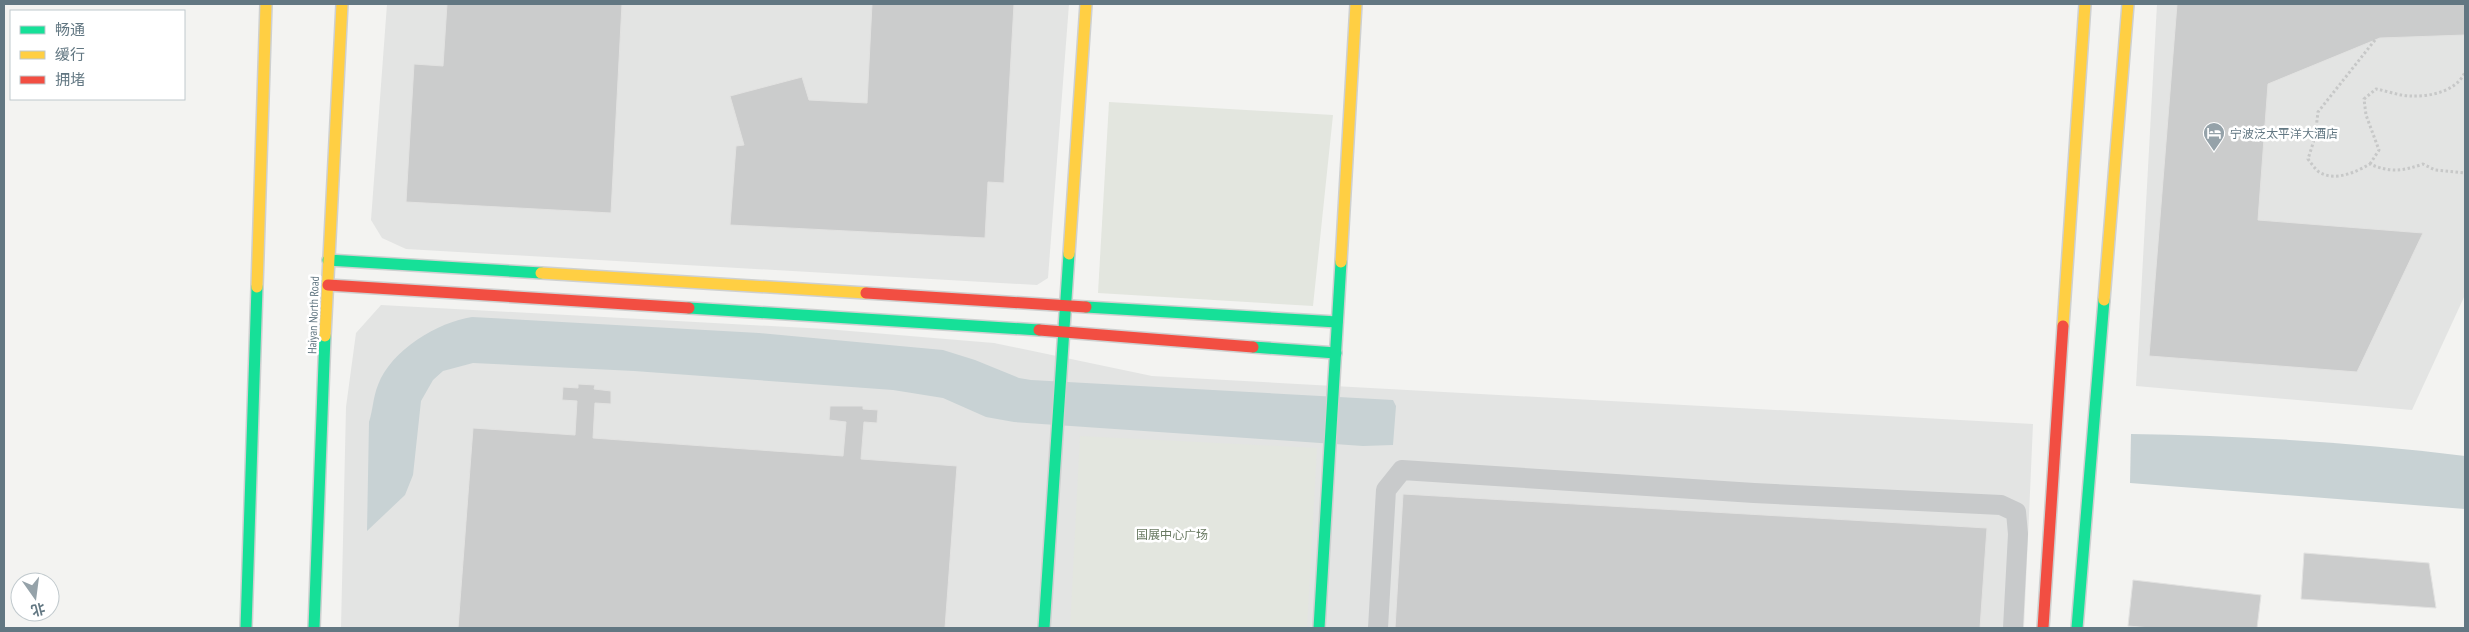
<svg xmlns="http://www.w3.org/2000/svg" width="2469" height="632" font-family="'PT Sans Narrow','Noto Sans SC',sans-serif">
<rect width="100%" height="100%" fill="#f3f3f1"/>
<!-- built -->
<g fill="#e3e4e3">
<path d="M387 4H1069L1048 278 1037 285 406 249 382 238 371 220Z"/>
<path d="M2157 4H2465V295L2412 410 2136 386Z"/>
<path d="M381 305 826 329 994 343 1152 376 2033 424 2024 628H341L346 407 356 333Z"/>
</g>
<!-- green -->
<g fill="#e3e6df">
<path d="M1109 102 1333 115 1313 306 1098 293Z"/>
<path d="M1080 436 1317 448 1307 628H1070Z"/>
</g>
<!-- water -->
<g fill="#c8d2d4">
<path d="M472 317 759 333 943 350 975 360 1019 378 1031 380 1393 400 1396 406 1393 445 1363 446 1014 422 986 417 943 398 893 390 634 371 473 363 443 371 433 380 421 401 413 475 405 495 367 531 369 422C373 410 373 397 378 385 391 350 438 322 472 317Z"/>
<path d="M2131 434C2243 436 2354 442 2465 456V509L2130 483Z"/>
</g>
<!-- building -->
<g fill="#cbcccc" stroke="#e2e2e1">
<path d="M447 4H622L611 213 406 202 414 64 443 66Z"/>
<path d="M872 4H1014L1004 183 988 182 985 238 730 225 736 146 744 145 730 96 802 77 809 100 867 103Z"/>
<path d="M2177 4H2465V35L2380 38 2268 84 2258 220 2423 233 2357 372 2149 356Z"/>
<path d="M578 384 595 385 594 389 611 391V404L595 403 593 438 843 456 846 422 829 420 830 406H863V409L878 410 877 423 864 422 861 459 957 466 945 628H458L473 428 575 435 577 401 562 400 563 387 578 388Z"/>
<path d="M1403 494 1987 528 1980 628H1395Z"/>
<path d="M2304 553 2429 563 2436 608 2301 599Z"/>
<path d="M2133 580 2261 595 2257 628H2151L2128 626Z"/>
</g>
<g fill="none" stroke-linecap="round" stroke-linejoin="round">
<!-- fast casing -->
<g stroke="#ced0d0" stroke-width="14">
<g id="fast">
<path d="M328 260 541 273"/>
<path d="M1086 307 1337 322"/>
<path d="M689 308 1039 330"/>
<path d="M1253 347 1336 353"/>
<path d="M246 628 257 287"/>
<path d="M314 628 325 336"/>
<path d="M1044 628 1069 254"/>
<path d="M1319 628 1341 262"/>
<path d="M2077 628 2104 300"/>
</g>
</g>
<!-- slow casing -->
<g stroke="#ced0d0" stroke-width="14">
<g id="slow">
<path d="M1069 254 1086 4"/>
<path d="M1341 262 1356 4"/>
<path d="M541 273 866 293"/>
<path d="M257 287 266 4"/>
<path d="M2104 300 2128 4"/>
<path d="M2063 326 2085 4"/>
<path d="M325 336 342 4"/>
</g>
</g>
<!-- jam casing -->
<g stroke="#ced0d0" stroke-width="14">
<g id="jam">
<path d="M328 285 689 308"/>
<path d="M866 293 1086 307"/>
<path d="M1039 330 1253 347"/>
<path d="M2043 628 2063 326"/>
</g>
</g>
<!-- path -->
<g stroke="#c7c8c8" stroke-width="3" stroke-dasharray="2.5 2.5" stroke-linecap="butt">
<path d="M2375 40 2318 112 2315 137 2308 159C2311 163 2315 169 2319 172 2335 182 2356 172 2370 164 2390 173 2403 171 2423 164L2435 170 2465 173"/>
<path d="M2370 164 2379 150 2366 115 2364 99 2376 89C2387 91 2400 96 2411 96 2430 97 2457 91 2465 72"/>
</g>
<!-- street -->
<path stroke="#c8cacb" stroke-width="20" d="M1378 628 1386 490 1402 470 1754 493 2001 505 2016 512 2018 534 2013 628"/>
<!-- fast -->
<use href="#fast" stroke="#16e098" stroke-width="11"/>
<!-- slow -->
<use href="#slow" stroke="#ffcf43" stroke-width="11"/>
<!-- jam -->
<use href="#jam" stroke="#f24e42" stroke-width="11"/>
</g>
<!-- icons -->
<defs>
<g id="hotel-pin" transform="scale(1.125)"><path d="M0 17L-7.5 6A9.5 9.5 0 1 1 7.5 6Z" fill="#95a2a9" stroke="#fff"/><path d="M-6-4.5h1.5V1H6V5H4.5V3h-9V5H-6ZM-4 0a1.8 1.8 0 1 1 3.6 0ZM.5 0V-2.5h3Q6-2.5 6 0Z" fill="#fff"/></g>
</defs>
<g fill-rule="evenodd">
<use href="#hotel-pin" x="2214" y="133"/>
</g>
<g text-anchor="middle" dominant-baseline="central" stroke-width="5" stroke-linejoin="round" paint-order="stroke">
<!-- poi labels -->
<g font-size="12" fill="#627782" stroke="#fff" text-anchor="start">
<text x="2230" y="133">宁波泛太平洋大酒店</text>
</g>
<!-- street labels -->
<g font-size="12" fill="#627782" stroke="#fff">
<text transform="translate(313 315) rotate(-88)">Haiyan North Road</text>
</g>
<!-- park labels -->
<g font-size="12" fill="#687961" stroke="#fff">
<text x="1172" y="534">国展中心广场</text>
</g>
</g>
<!-- border -->
<rect width="2469" height="632" fill="none" stroke="#627782" stroke-width="10"/>
<!-- legend -->
<rect x="10" y="10" width="175" height="90" fill="#ffffff" stroke="#c0c9cd"/>
<rect x="20" y="26" width="25" height="8" fill="#16e098" stroke="#c0c9cd"/>
<text x="55" y="35" font-size="15" fill="#627782">畅通</text>
<rect x="20" y="51" width="25" height="8" fill="#ffcf43" stroke="#c0c9cd"/>
<text x="55" y="60" font-size="15" fill="#627782">缓行</text>
<rect x="20" y="76" width="25" height="8" fill="#f24e42" stroke="#c0c9cd"/>
<text x="55" y="85" font-size="15" fill="#627782">拥堵</text>
<!-- north arrow -->
<g transform="translate(35 597) rotate(166)"><circle r="24" fill="#ffffff" stroke="#c0c9cd"/>
<path d="M0-4L9 19L0 12L-9 19Z" fill="#95a2a9"/>
<text y="-8" font-size="14" font-weight="bold" text-anchor="middle" fill="#627782">北</text>
</g>
</svg>
